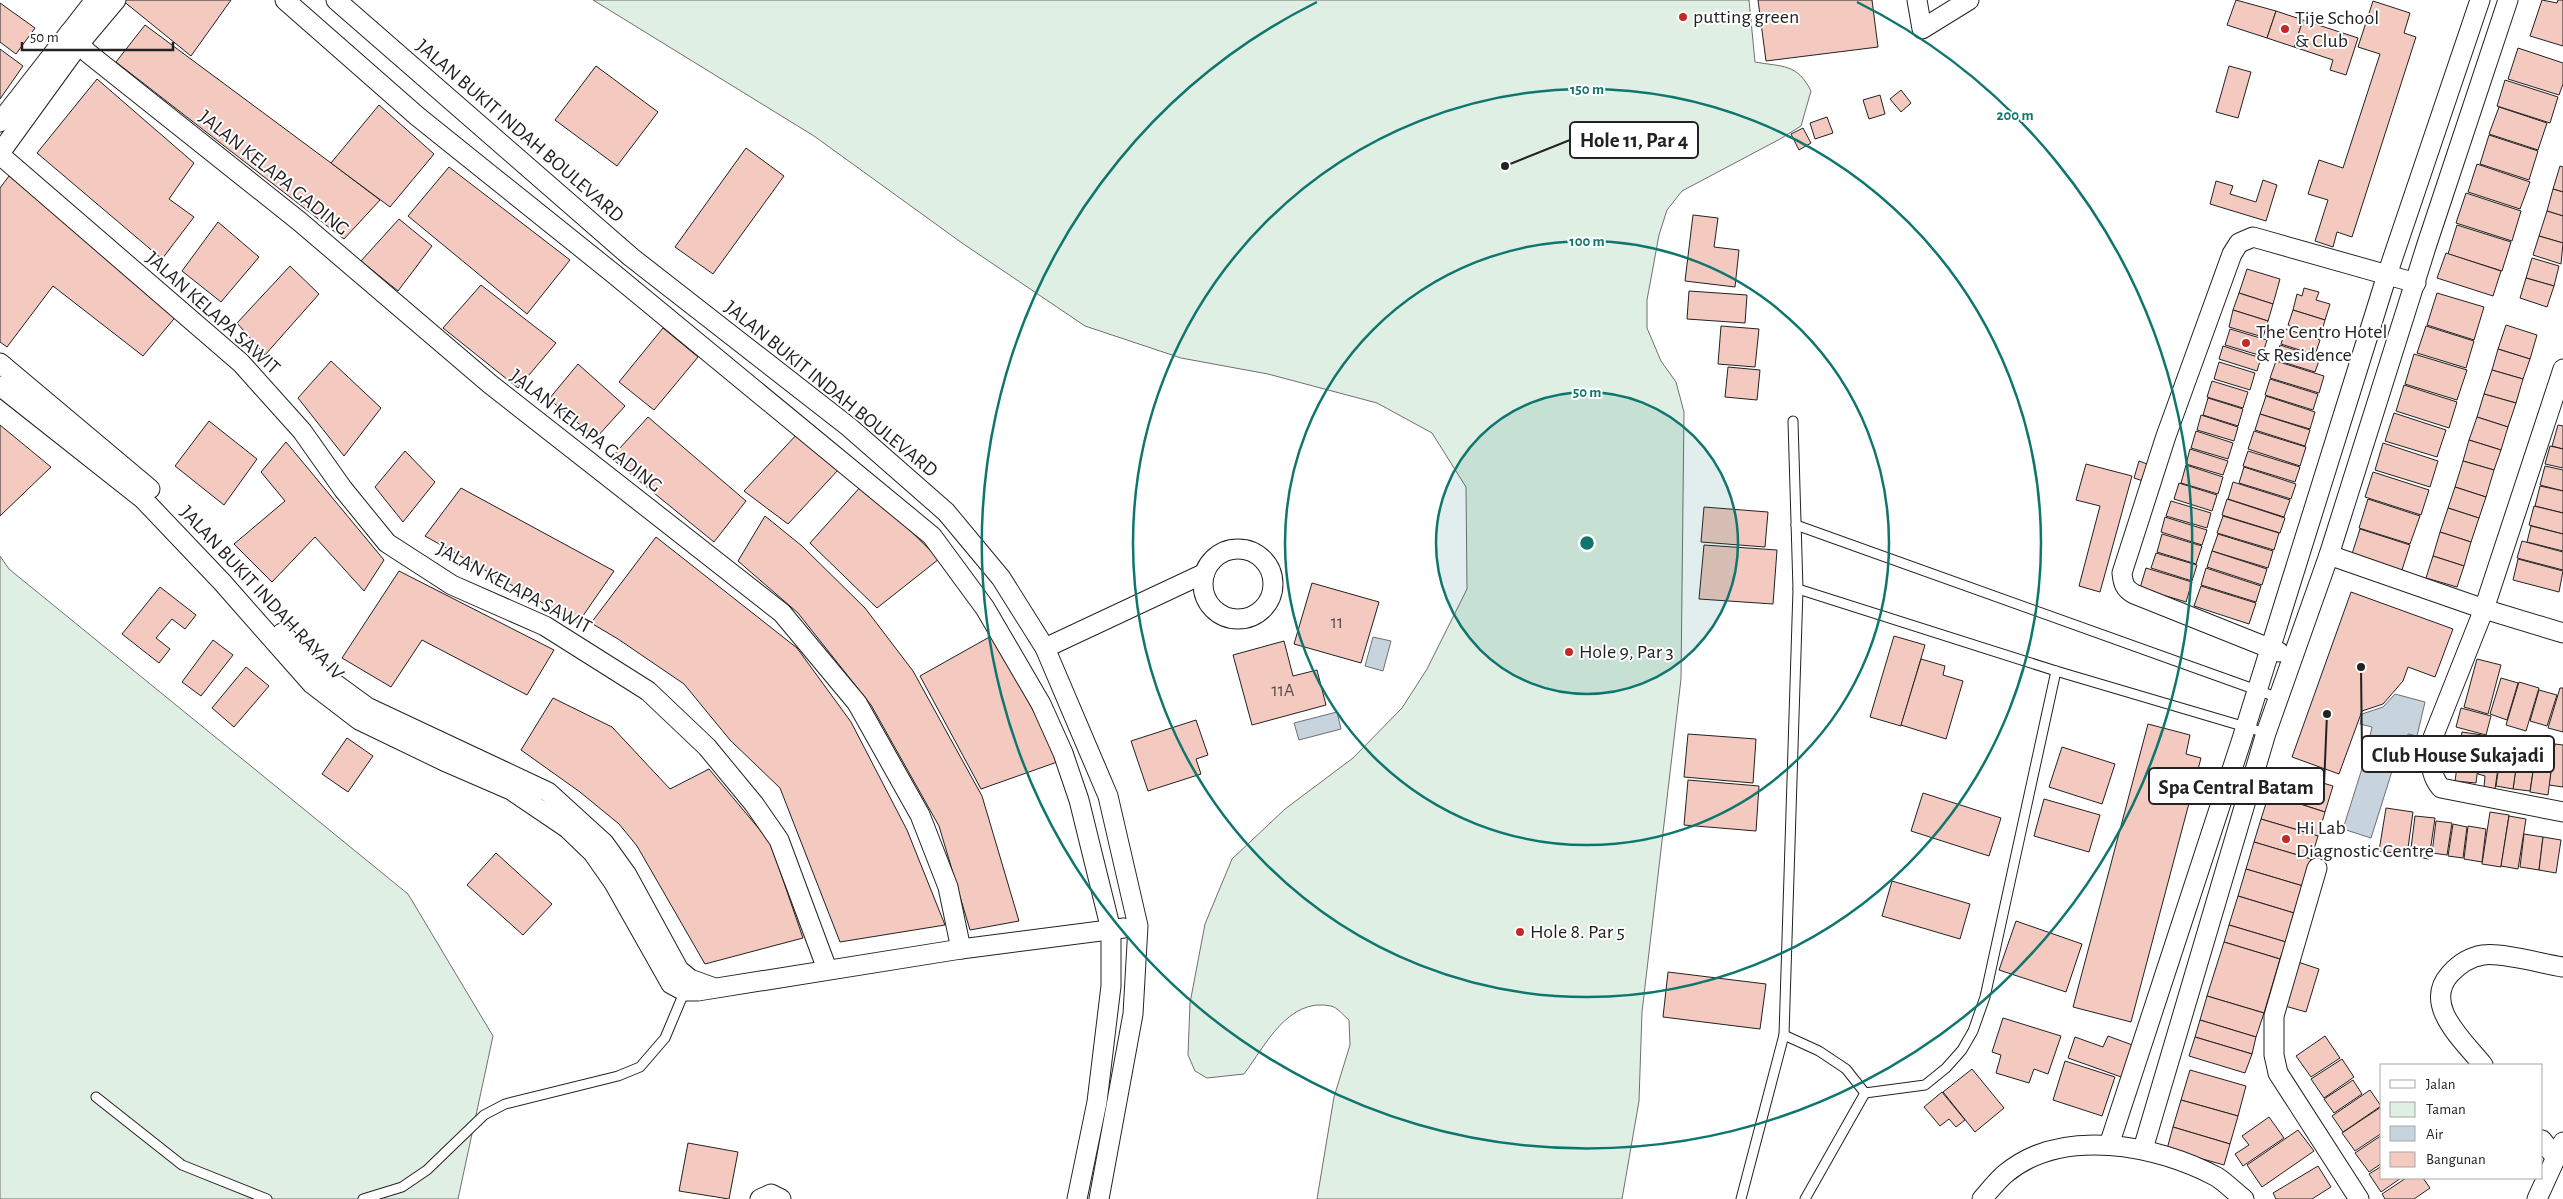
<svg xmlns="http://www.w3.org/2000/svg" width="2563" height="1199" font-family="'Alegreya Sans',sans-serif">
<rect width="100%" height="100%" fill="#fff"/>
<!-- green -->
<g fill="#e0efe3" stroke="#6f6f6f">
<path d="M593 0H1749L1755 62C1782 67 1797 63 1811 91L1801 126 1780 139 1682 191 1667 210 1659 235 1647 300V328L1661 361 1676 382 1684 412 1681 679 1642 1012 1639 1101 1622 1199H1317L1334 1097 1350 1045 1349 1020C1344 1016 1337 1007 1331 1006 1288 997 1265 1046 1244 1074L1207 1078 1195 1071 1188 1055 1190 1003 1205 924 1232 859 1285 809 1353 758 1402 708 1427 669 1467 589 1466 487 1432 433 1377 403 1268 374 1181 358 1085 326 962 243 814 136Z"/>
<path d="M0 556 9 569 408 894 493 1036 458 1199H0Z"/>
</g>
<!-- water -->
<g fill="#c7d3dd" stroke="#6f6f6f">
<path d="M1373 637 1391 641 1383 671 1365 666Z"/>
<path d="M2395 694 2425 702 2417 736 2408 734 2401 761 2366 752 2372 727 2360 724 2362 714 2383 707Z"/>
<path d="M1337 712 1341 729 1299 740 1294 723Z"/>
<path d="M2365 759 2393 768 2371 838 2343 829Z"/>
</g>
<!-- building -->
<g fill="#f3c9c0" stroke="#222">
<path d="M122 0H231L191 56Z"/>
<path d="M1758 0H1872L1878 47 1766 61Z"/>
<path d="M2236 0 2276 11 2267 38 2227 25Z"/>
<path d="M2542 0 2557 3 2558 0H2563V46L2530 36Z"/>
<path d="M2373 1 2410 13 2404 33 2416 37 2352 237 2337 232 2333 247 2315 241 2328 200 2308 194 2319 160 2343 168 2380 54 2358 47Z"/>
<path d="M0 3 35 28 16 54 0 42Z"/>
<path d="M2276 11 2303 20 2294 47 2267 38Z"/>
<path d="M2303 20 2358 38 2346 75 2330 70 2333 60 2294 47Z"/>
<path d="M145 25 331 163 380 200 344 239 116 62Z"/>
<path d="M2518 48 2563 63V84L2559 95 2508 79Z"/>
<path d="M0 49 23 66 0 99Z"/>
<path d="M596 66 658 112 617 166 555 120Z"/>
<path d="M2229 66 2251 72 2238 118 2216 112Z"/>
<path d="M97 79 194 163 169 199 194 217 162 259 37 153Z"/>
<path d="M2505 80 2558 97 2550 123 2497 106Z"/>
<path d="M1901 90 1911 103 1901 112 1890 99Z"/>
<path d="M1880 95 1885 114 1869 119 1863 100Z"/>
<path d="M379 105 434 154 390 207 331 163Z"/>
<path d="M2499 107 2547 123 2538 150 2489 134Z"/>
<path d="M1827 117 1833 133 1815 139 1810 123Z"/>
<path d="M1803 128 1811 143 1799 150 1791 134Z"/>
<path d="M2489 135 2538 151 2529 180 2480 164Z"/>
<path d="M746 148 784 176 713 274 675 247Z"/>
<path d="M2477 164 2530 182 2520 209 2468 192Z"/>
<path d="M2560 166 2563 167V192L2553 189Z"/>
<path d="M449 167 570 260 527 314 408 216Z"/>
<path d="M9 176 178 314 143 356 53 286 7 347 0 342V188Z"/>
<path d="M2263 180 2277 185 2266 221 2210 204 2216 181 2233 186 2230 194 2256 202Z"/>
<path d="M2553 189 2563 192V216L2547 211Z"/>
<path d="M2466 193 2521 211 2512 241 2456 223Z"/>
<path d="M2547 211 2563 216V243L2539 236Z"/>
<path d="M1693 215 1718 218 1714 247 1739 250 1735 287 1685 281Z"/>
<path d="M399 219 432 246 398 291 361 261Z"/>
<path d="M218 222 259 257 221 302 182 271Z"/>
<path d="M2457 225 2511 242 2502 271 2448 254Z"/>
<path d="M2539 236 2563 243 2561 264 2533 255Z"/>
<path d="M2446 253 2501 271 2493 296 2437 278Z"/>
<path d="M2532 258 2559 266 2554 286 2526 278Z"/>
<path d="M290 266 319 294 265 355 237 323Z"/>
<path d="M2247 269 2280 279 2273 304 2239 293Z"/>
<path d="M2526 278 2554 286 2547 307 2520 298Z"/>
<path d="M481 285 556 343 518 388 443 328Z"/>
<path d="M2304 288 2319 292 2316 300 2330 304 2325 320 2293 310 2297 294 2302 296Z"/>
<path d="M1689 291 1747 295 1745 323 1687 319Z"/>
<path d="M2239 293 2273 304 2268 321 2233 310Z"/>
<path d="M2437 293 2484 307 2474 340 2427 325Z"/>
<path d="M2233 310 2268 321 2263 337 2229 327Z"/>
<path d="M2293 310 2325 320 2321 334 2288 325Z"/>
<path d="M2506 325 2537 335 2530 359 2498 349Z"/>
<path d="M1721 326 1759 329 1755 367 1718 364Z"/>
<path d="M2426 326 2474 341 2466 368 2417 353Z"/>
<path d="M663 328 698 357 654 410 619 382Z"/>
<path d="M2230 329 2267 340 2262 356 2225 345Z"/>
<path d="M2286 329 2320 340 2315 355 2281 344Z"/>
<path d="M2280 345 2320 358 2315 372 2276 360Z"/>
<path d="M2223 346 2261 358 2257 371 2219 359Z"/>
<path d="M2498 349 2530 359 2523 379 2492 370Z"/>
<path d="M2414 354 2467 370 2457 400 2405 384Z"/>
<path d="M331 361 381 408 344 456 298 398Z"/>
<path d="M2276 361 2324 376 2319 393 2270 378Z"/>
<path d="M2219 362 2255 373 2250 390 2214 379Z"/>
<path d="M578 364 625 406 596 438 549 399Z"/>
<path d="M1728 367 1760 370 1757 400 1725 397Z"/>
<path d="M2492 370 2523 379 2516 403 2484 394Z"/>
<path d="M2270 379 2318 394 2313 410 2265 395Z"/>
<path d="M2212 381 2248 392 2243 408 2207 397Z"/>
<path d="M2404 385 2457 402 2449 428 2396 411Z"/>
<path d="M2484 394 2516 403 2508 427 2477 417Z"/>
<path d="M2266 396 2315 412 2310 429 2260 414Z"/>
<path d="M2208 398 2243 409 2238 426 2203 415Z"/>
<path d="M2394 413 2446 430 2437 457 2385 441Z"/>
<path d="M2260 414 2310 430 2305 446 2255 430Z"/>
<path d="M2201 415 2238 427 2234 441 2197 430Z"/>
<path d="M648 417 746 501 714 542 611 458Z"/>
<path d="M2477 417 2508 427 2501 450 2469 440Z"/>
<path d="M209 421 257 459 224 505 175 466Z"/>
<path d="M0 425 51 467 0 516Z"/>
<path d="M2558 425 2563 426V449L2552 446Z"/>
<path d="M2196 431 2233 443 2228 459 2191 448Z"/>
<path d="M2254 431 2306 447 2300 466 2248 449Z"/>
<path d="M799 432 839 469 788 524 744 491Z"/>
<path d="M2469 440 2501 450 2494 470 2463 461Z"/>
<path d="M286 442 384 560 364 591 315 537 272 582 234 544 285 501 261 472Z"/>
<path d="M2383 443 2438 461 2430 487 2375 470Z"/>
<path d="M2550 446 2563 449V468L2545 464Z"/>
<path d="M2190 449 2228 461 2223 475 2186 464Z"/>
<path d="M405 451 435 482 403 522 375 487Z"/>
<path d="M2248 451 2300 467 2295 482 2243 466Z"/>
<path d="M2139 461 2150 465 2146 482 2134 478Z"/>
<path d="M2463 461 2494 470 2486 497 2455 487Z"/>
<path d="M2086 464 2132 476 2100 592 2079 586 2100 506 2076 500Z"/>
<path d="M2186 465 2223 477 2218 494 2181 483Z"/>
<path d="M2545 466 2563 470V491L2540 485Z"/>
<path d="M2244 467 2296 484 2291 499 2239 483Z"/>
<path d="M2373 472 2429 490 2421 515 2365 497Z"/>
<path d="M2233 482 2290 500 2284 517 2228 499Z"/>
<path d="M2179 483 2217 495 2212 511 2174 499Z"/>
<path d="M863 484 939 559 877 608 810 543Z"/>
<path d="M2540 486 2563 491V513L2535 506Z"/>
<path d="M2455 487 2486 497 2479 518 2448 508Z"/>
<path d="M461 488 614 571 578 623 425 536Z"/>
<path d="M2227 499 2285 518 2280 533 2222 515Z"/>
<path d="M2368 499 2420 516 2410 544 2359 528Z"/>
<path d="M2171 501 2211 513 2207 528 2166 516Z"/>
<path d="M2534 506 2563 513V534L2529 525Z"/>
<path d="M1704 507 1768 512 1765 547 1701 542Z"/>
<path d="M2448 508 2479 518 2471 542 2440 532Z"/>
<path d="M765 516 802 546 865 608 913 671 982 796 1019 921 970 930 939 826 871 705 798 613 738 561Z"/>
<path d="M2223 516 2279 533 2274 550 2217 533Z"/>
<path d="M2165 517 2207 530 2202 545 2161 532Z"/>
<path d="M2531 526 2563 534V551L2527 542Z"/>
<path d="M2360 529 2410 545 2401 573 2351 557Z"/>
<path d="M2440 532 2471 542 2464 566 2433 556Z"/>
<path d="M2162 534 2202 546 2196 564 2157 552Z"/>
<path d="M2218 534 2273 551 2268 568 2212 551Z"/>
<path d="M656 537 797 648 851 722 907 830 945 925 840 942 780 788 730 740 684 684 618 639 591 623Z"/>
<path d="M2522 541 2563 552V570L2517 558Z"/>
<path d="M1704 545 1777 550 1773 604 1699 599Z"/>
<path d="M2212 551 2267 569 2262 585 2207 567Z"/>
<path d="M2156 553 2197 565 2192 581 2151 568Z"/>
<path d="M2433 556 2464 566 2457 587 2426 578Z"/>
<path d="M2518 559 2563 571 2559 592 2513 580Z"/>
<path d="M2146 568 2192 582 2186 602 2140 588Z"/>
<path d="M2206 568 2261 586 2256 602 2201 585Z"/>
<path d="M399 571 554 650 527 695 422 640 391 687 342 658Z"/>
<path d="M1312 583 1379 602 1361 663 1294 644Z"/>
<path d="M2201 586 2256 603 2249 624 2194 606Z"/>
<path d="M160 587 196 615 185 629 172 619 156 638 170 649 159 663 122 634Z"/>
<path d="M2351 592 2453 629 2435 677 2408 667 2403 681 2383 704 2362 711 2339 774 2292 757Z"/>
<path d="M993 635 1060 761 981 789 920 676Z"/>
<path d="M1894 636 1925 645 1901 726 1870 717Z"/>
<path d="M213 640 233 655 201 696 182 682Z"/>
<path d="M1284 641 1293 676 1317 670 1326 705 1252 725 1233 655Z"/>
<path d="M1921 659 1945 666 1943 675 1963 681 1946 739 1901 725Z"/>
<path d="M2477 659 2501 665 2488 714 2464 707Z"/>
<path d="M246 667 269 686 234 727 212 708Z"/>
<path d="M2501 678 2518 683 2507 720 2490 714Z"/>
<path d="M2519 682 2539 688 2526 731 2506 725Z"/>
<path d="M2560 688H2563V732L2548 728Z"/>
<path d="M2539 690 2557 695 2547 726 2530 721Z"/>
<path d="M553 698 612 727 670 789 709 769 770 842 803 938 705 964 637 846 619 824 580 792 521 750Z"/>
<path d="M2461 708 2491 716 2486 735 2456 727Z"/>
<path d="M1196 720 1208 755 1196 759 1201 774 1148 791 1131 741Z"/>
<path d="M2148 724 2190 735 2186 754 2201 758 2131 1022 2073 1007Z"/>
<path d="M2462 732 2482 735 2476 783 2455 781Z"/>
<path d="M1688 734 1756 739 1753 783 1684 777Z"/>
<path d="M2483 737 2502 740 2495 789 2484 787 2485 776 2478 774Z"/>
<path d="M347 738 373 756 348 792 322 774Z"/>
<path d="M2520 738 2538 740 2530 791 2513 789Z"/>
<path d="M2555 744 2563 745V787L2549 785Z"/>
<path d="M2502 745 2519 748 2513 789 2496 786Z"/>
<path d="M2062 747 2115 764 2102 804 2049 787Z"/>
<path d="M2536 752 2553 755 2548 795 2530 792Z"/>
<path d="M2276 769 2333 786 2325 812 2269 794Z"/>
<path d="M1688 780 1759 786 1756 831 1684 825Z"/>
<path d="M1923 793 2001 818 1989 856 1911 831Z"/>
<path d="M2269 794 2325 812 2318 836 2261 819Z"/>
<path d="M2044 799 2100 815 2089 852 2034 836Z"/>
<path d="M2386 808 2413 812 2407 855 2379 851Z"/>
<path d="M2490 812 2509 815 2501 867 2482 864Z"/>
<path d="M2415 816 2435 818 2429 859 2410 856Z"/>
<path d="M2509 816 2526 819 2518 869 2501 866Z"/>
<path d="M2261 819 2318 836 2311 859 2254 842Z"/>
<path d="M2436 821 2452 823 2447 855 2432 853Z"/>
<path d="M2453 824 2467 827 2463 858 2448 856Z"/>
<path d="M2468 826 2486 829 2482 862 2464 859Z"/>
<path d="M2524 834 2543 837 2539 870 2520 867Z"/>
<path d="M2543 837 2561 840 2556 873 2539 870Z"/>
<path d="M2254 842 2311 859 2303 886 2246 869Z"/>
<path d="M496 853 552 904 523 935 467 885Z"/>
<path d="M2246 869 2303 886 2294 913 2238 896Z"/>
<path d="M1892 881 1970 904 1960 939 1882 916Z"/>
<path d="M2238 896 2294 913 2286 942 2229 925Z"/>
<path d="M2016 921 2082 944 2066 992 1999 970Z"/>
<path d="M2229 925 2286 942 2280 959 2224 942Z"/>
<path d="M2224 942 2280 959 2264 1013 2207 996Z"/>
<path d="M2298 962 2319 969 2306 1012 2285 1006Z"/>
<path d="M1668 972 1766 984 1760 1029 1663 1017Z"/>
<path d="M2207 996 2264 1013 2256 1037 2200 1020Z"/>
<path d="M2003 1018 2061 1036 2048 1074 2034 1069 2029 1083 1996 1073 2001 1055 1992 1052Z"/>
<path d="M2200 1020 2256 1037 2252 1054 2195 1037Z"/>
<path d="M2108 1036 2135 1046 2124 1078 2068 1058 2075 1037 2103 1047Z"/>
<path d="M2325 1036 2340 1058 2311 1077 2296 1056Z"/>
<path d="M2195 1037 2252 1054 2245 1073 2189 1056Z"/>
<path d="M2342 1059 2354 1077 2324 1098 2311 1079Z"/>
<path d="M2065 1061 2115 1077 2102 1116 2053 1100Z"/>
<path d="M1972 1069 2004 1108 1975 1132 1943 1092Z"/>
<path d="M2190 1070 2246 1086 2238 1116 2181 1100Z"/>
<path d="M2353 1080 2362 1094 2334 1113 2324 1099Z"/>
<path d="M2370 1090 2381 1106 2343 1132 2332 1116Z"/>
<path d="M1942 1092 1965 1120 1956 1127 1949 1119 1940 1126 1924 1107Z"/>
<path d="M2181 1100 2238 1116 2230 1144 2173 1127Z"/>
<path d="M2381 1107 2382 1133 2355 1151 2342 1133Z"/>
<path d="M2269 1117 2284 1138 2243 1166 2235 1154 2249 1145 2242 1136Z"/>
<path d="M2173 1127 2230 1144 2224 1165 2167 1149Z"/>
<path d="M2298 1130 2314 1151 2262 1187 2247 1165Z"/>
<path d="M2382 1135V1163L2369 1172 2355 1153Z"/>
<path d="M688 1143 738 1152 729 1199 679 1191Z"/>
<path d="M2318 1166 2331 1187 2312 1199H2276L2273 1193Z"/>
<path d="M2382 1166V1178H2401L2381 1192 2369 1174Z"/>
<path d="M2406 1178H2423L2430 1188 2414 1199H2385L2382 1194Z"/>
</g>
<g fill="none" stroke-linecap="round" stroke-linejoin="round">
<!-- lane casing -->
<g stroke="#222" stroke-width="11">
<g id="lane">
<path d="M1796 525 2279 698"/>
<path d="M1798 589 2056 671 2266 733"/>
<path d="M1784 1035 1819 1051 1846 1069 1865 1093"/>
<path d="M1865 1093 1925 1085 1946 1068 1962 1050 1973 1031 1985 997 2056 671"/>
<path d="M96 1097 182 1165 267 1199"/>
<path d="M363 1199 402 1187 427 1170 484 1115 505 1104 618 1076 640 1067 665 1038 686 988"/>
<path d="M1741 1199 1784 1035 1798 589 1793 421"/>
<path d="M1805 1199 1865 1093"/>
</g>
</g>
<!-- street casing -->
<g stroke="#222" stroke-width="21">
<g id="street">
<path d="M285 0 417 116 614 274 932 536 985 608 1041 704 1063 753 1079 800 1111 930V986L1097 1102 1077 1199"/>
<path d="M336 0 631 257 849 427 946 512 1001 578 1045 648 1108 796 1138 926 1133 1014 1099 1199"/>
<path d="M1917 0 1922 29 1969 0"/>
<path d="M69 33 88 53 299 221 490 384 782 613 857 703 920 815 948 887 961 949"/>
<path d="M0 122 95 0"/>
<path d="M0 153 79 44 116 0"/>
<path d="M0 155 241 363 302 431 343 489 387 543 452 585 545 626 648 691 707 747 754 804 779 840 827 969"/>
<path d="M0 363 150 489"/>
<path d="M2563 369 2484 609 2430 745C2431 762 2430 775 2441 788L2563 812"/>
<path d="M0 386 143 499 222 582 312 684 359 720 444 761 511 790 567 828 593 853 614 883 671 984 684 991H698L961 949 1124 928"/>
<circle cx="1238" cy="584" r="35"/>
<path d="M2329 555 2484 609 2563 633"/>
<path d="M282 633 319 672 367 707 548 792 604 843 627 875 679 970 690 979 712 987"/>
<path d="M1045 648 1205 573"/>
<path d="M2279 652 2134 594C2125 589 2123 584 2122 573L2166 436 2232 254 2239 243 2253 237 2416 283"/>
<path d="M2317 868 2274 1016V1055L2278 1073 2359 1199"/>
<path d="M2483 1065C2463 1040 2422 1005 2450 974 2459 964 2470 957 2483 955 2501 952 2543 964 2563 967"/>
<path d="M2542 1140 2556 1158"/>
<path d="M2109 1145 2242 739 2387 275 2480 0"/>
<path d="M2143 1149 2266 733 2329 555 2427 244 2508 0"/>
<path d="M760 1199 771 1194 781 1199"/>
<path d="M1982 1199C1989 1191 1997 1181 2005 1174 2062 1126 2157 1145 2217 1177 2226 1183 2235 1192 2244 1199"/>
<path d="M2537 1199 2563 1142"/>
</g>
</g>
<!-- lane -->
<use href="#lane" stroke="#fff" stroke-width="9"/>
<!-- street -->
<use href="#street" stroke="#fff" stroke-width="19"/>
</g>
<!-- distance rings -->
<circle cx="1587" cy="543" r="151" fill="#0f766e" fill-opacity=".12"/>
<g fill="none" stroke="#0f766e" stroke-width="2.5">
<circle cx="1587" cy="543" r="151"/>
<circle cx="1587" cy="543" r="302"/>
<circle cx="1587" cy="543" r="454"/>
<path d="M1857 2A605 605 0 1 1 1317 2"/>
</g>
<!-- markers -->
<g fill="#c62828" stroke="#fff" stroke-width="2">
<circle cx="1683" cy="17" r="5"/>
<circle cx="2285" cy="29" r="5"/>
<circle cx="2246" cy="343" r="5"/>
<circle cx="1569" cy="652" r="5"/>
<circle cx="2286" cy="839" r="5"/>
<circle cx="1520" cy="932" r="5"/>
</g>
<g text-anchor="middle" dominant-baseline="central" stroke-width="4" stroke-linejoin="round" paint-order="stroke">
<!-- number labels -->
<g font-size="18" fill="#564c4a">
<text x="1337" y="623">11</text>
<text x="1283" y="691">11A</text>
</g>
<!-- poi labels -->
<g font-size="20" fill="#222" stroke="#fff" text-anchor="start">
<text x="1693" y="17">putting green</text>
<text x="2295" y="18">Tije School<tspan x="2295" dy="23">&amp; Club</tspan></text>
<text x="2256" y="332">The Centro Hotel<tspan x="2256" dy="23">&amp; Residence</tspan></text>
<text x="1579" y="652">Hole 9, Par 3</text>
<text x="2296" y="828">Hi Lab<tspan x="2296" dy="23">Diagnostic Centre</tspan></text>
<text x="1530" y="932">Hole 8. Par 5</text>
</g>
<!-- street labels -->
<g font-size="20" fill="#222" stroke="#fff">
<text transform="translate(520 131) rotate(41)">JALAN BUKIT INDAH BOULEVARD</text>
<text transform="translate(274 173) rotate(39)">JALAN KELAPA GADING</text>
<text transform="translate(213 313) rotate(42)">JALAN KELAPA SAWIT</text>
<text transform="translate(831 389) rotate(39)">JALAN BUKIT INDAH BOULEVARD</text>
<text transform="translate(586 431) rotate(38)">JALAN KELAPA GADING</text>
<text transform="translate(514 588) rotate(28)">JALAN KELAPA SAWIT</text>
<text transform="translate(262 593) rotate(47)">JALAN BUKIT INDAH RAYA IV</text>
</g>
</g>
<circle cx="1587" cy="543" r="8" fill="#0f766e" stroke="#fff" stroke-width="2.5"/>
<g font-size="15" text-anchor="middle" font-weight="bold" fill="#0f766e" stroke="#fff" stroke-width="4" stroke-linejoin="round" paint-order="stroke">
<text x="1587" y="94">150 m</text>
<text x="2015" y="120">200 m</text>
<text x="1587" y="246">100 m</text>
<text x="1587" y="397">50 m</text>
</g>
<!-- callouts -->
<path fill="none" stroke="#222" stroke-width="2" d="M1505 166L1570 140M2361 667L2362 754M2327 714L2324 786"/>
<g fill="#222" stroke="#fff" stroke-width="2">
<circle cx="1505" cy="166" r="5"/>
<circle cx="2361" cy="667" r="5"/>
<circle cx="2327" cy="714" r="5"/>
</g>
<g fill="#fff" stroke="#222" stroke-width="2">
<rect x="1570" y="122" width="128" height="36" rx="5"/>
<rect x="2362" y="736" width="192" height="36" rx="5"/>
<rect x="2149" y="768" width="175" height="36" rx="5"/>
</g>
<g font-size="21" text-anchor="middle" font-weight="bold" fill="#222">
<text x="1634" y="147">Hole 11, Par 4</text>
<text x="2458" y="762">Club House Sukajadi</text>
<text x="2236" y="794">Spa Central Batam</text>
</g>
<!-- legend -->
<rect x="2380" y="1064" width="162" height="115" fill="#ffffff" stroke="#a7a7a7"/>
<rect x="2390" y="1080" width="25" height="8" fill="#ffffff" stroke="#a7a7a7"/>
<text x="2426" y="1089" font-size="15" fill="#222222">Jalan</text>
<rect x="2390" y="1102" width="25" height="15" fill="#e0efe3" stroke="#a7a7a7"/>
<text x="2426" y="1114" font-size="15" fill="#222222">Taman</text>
<rect x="2390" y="1126" width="25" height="15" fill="#c7d3dd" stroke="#a7a7a7"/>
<text x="2426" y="1139" font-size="15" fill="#222222">Air</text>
<rect x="2390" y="1152" width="25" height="15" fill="#f3c9c0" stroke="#a7a7a7"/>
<text x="2426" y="1164" font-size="15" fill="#222222">Bangunan</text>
<!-- scale -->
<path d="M22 42v8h151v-8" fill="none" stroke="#222222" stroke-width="2.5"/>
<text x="30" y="42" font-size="15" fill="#222222" stroke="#ffffff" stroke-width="4" paint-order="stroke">50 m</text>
</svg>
